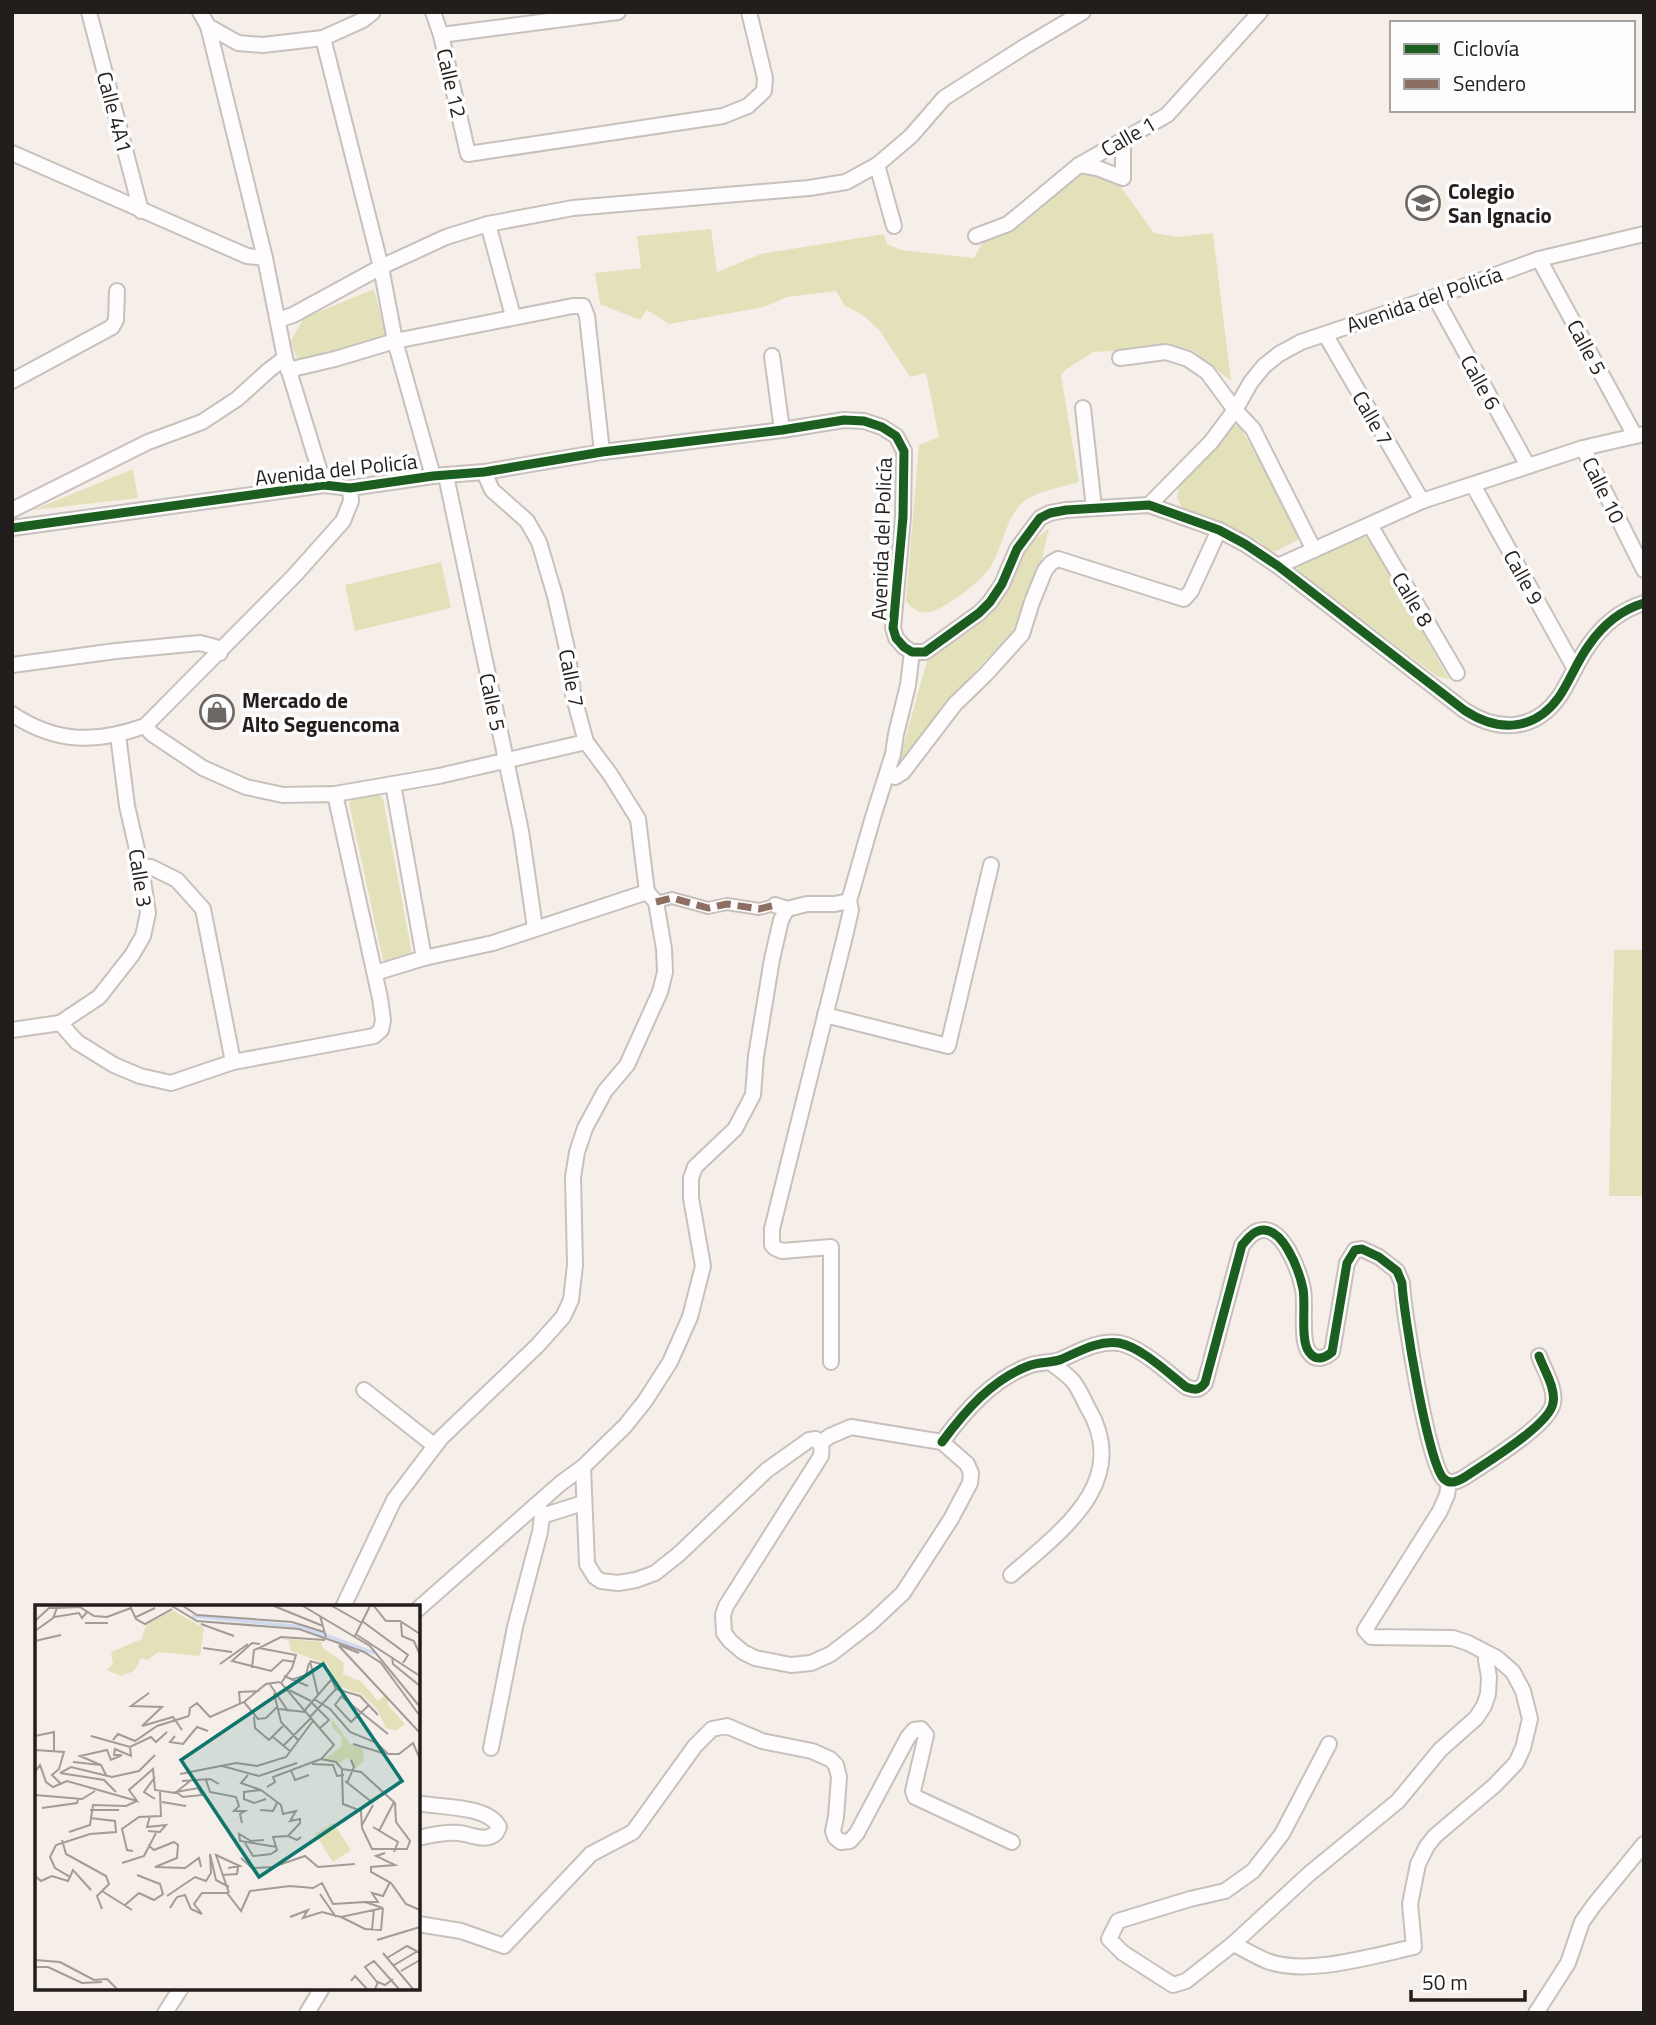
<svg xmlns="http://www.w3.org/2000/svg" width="1656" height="2025" font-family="'Titillium Web',sans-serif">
<rect width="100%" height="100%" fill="#f6eee9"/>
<!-- green -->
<g fill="#e3e1b9">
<path d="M1099 160 1121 168 1113 176 1154 233 1178 237 1213 233 1231 381 1194 351 1180 347 1093 352 1065 370 1061 376 1079 482C1063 487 1036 491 1023 502 1005 519 1004 544 992 564 985 579 944 610 929 612 919 614 911 608 906 601L919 445 939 437 926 373 910 377 880 331 863 315 845 306 836 291 787 297 764 307 669 324 647 310 640 320 600 304 595 273 641 268 637 236 711 229 717 272 761 254 884 234 887 244 901 250 974 258 980 247 993 233Z"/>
<path d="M374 289 387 339 299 362 290 342 304 318Z"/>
<path d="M1235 425 1241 428 1299 532 1298 540 1276 551H1270L1257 540 1212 519 1190 514 1183 509 1177 498 1179 481 1229 426Z"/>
<path d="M133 469 138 498 33 510Z"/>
<path d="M1049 528C1042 557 1038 590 1023 616 1009 640 988 656 970 677 945 706 924 737 898 765L927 661 983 621 1007 592 1017 562 1026 547Z"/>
<path d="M1360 535 1370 539 1449 679 1438 677 1301 574 1296 567 1298 560Z"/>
<path d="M441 562 451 608 355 631 345 585Z"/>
<path d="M379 794 383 799 412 954 408 959 391 964 383 960 349 803 354 798Z"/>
<path d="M1614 950H1644V1196H1609Z"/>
</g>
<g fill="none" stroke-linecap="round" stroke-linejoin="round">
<!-- pedestrian casing -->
<g stroke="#c7c1bd" stroke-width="14">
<path id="pedestrian" d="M656 902 672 898 708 908 727 904 759 909 775 905"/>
</g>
<!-- minor casing -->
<g stroke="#c7c1bd" stroke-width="18">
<g id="minor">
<path d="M89 12 141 211"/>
<path d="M200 12 208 26 238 43 263 45 323 38 363 20 373 12"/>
<path d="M433 12 441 35 468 154 723 116 748 106 764 91 765 78 749 12"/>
<path d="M208 26 265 258 285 358 324 485"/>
<path d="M441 35 618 12"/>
<path d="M323 38 381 267 395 341 433 476"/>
<path d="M12 153 247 256 265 258"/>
<path d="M877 165 894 226"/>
<path d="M1079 165 1097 168 1123 178V139"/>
<path d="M488 224 513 316"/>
<path d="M976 236 1008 224 1079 165 1167 115 1260 12"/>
<path d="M1539 259 1635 436"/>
<path d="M1435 297 1528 466"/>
<path d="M278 320 293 315 381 267 446 237 488 224 573 208 809 188 846 182 877 165 911 136 944 98 1024 47 1083 12"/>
<path d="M1325 334 1422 501"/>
<path d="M772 356 782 430"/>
<path d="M1120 358 1166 352 1188 359 1207 372 1235 410 1253 429 1314 550"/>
<path d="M288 370 335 359 395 341 573 306H583L587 316 602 452"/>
<path d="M12 381 112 327 116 320 117 291"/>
<path d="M1083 408 1094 508"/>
<path d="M1583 448 1644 570"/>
<path d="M484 472 492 490 527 521 539 542 555 596 567 649 573 694 586 742 610 774 638 819 647 892"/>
<path d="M446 476 521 831 535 928"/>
<path d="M1473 485 1575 669"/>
<path d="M1149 505 1211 442 1235 410 1251 382 1264 366 1279 354 1301 342 1435 297 1539 259 1644 234"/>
<path d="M12 510 148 442 202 422 237 399 269 370 285 358"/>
<path d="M1370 525 1457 673"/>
<path d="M12 528 324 485 350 488 433 476 484 472 602 452 782 430 844 420 864 421 882 427 896 436 904 451 903 517 893 628 896 638 904 647 912 652H925L979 613 990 602 1002 584 1017 549 1040 518 1050 513 1066 510 1149 505 1219 530 1245 544 1278 566 1464 710C1497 732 1534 732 1559 697 1570 681 1577 661 1589 645 1602 626 1621 610 1644 603"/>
<path d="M1278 566 1422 501 1583 448 1644 434"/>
<path d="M12 665 116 651 200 643 215 647 220 653"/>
<path d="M12 714C57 744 97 743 145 726L294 576 343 521 351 501 350 488"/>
<path d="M145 726 152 734 203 768 246 787 283 795 335 794 439 776 586 742"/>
<path d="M887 775 895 777 903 772 955 704 986 674 1022 634 1032 602 1045 570 1051 563 1058 559 1184 599 1191 591 1219 530"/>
<path d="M393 784 424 958"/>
<path d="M141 867H151L177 880 203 909 233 1062"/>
<path d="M775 905 787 909 807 904H835L849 901"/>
<path d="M375 973 424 958 493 943 647 892"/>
<path d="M825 1015 948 1046 991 865"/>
<path d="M60 1023 77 1042 114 1065 140 1076 171 1083 233 1062 374 1036 381 1030 383 1020 380 998 335 794"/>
<path d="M12 1030 60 1023 99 997 132 955 143 936 148 913 141 867 127 806 118 735"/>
<path d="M831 1362V1247L782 1251 775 1248 772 1245V1229L845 936 851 910 849 901 873 817 893 754 896 734 908 685 912 652"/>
<path d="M364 1390 435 1446"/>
<path d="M942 1442C965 1411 993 1378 1031 1365 1041 1362 1052 1363 1062 1359 1080 1351 1099 1340 1119 1343 1141 1347 1168 1373 1186 1387 1194 1390 1199 1391 1205 1383L1242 1245C1247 1240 1251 1233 1258 1231 1282 1223 1299 1270 1303 1289 1306 1304 1300 1341 1309 1352 1316 1362 1325 1358 1332 1352L1347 1263 1355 1250 1362 1249 1379 1257 1397 1271 1402 1283C1403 1310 1428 1465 1444 1479 1451 1485 1458 1481 1465 1477 1484 1464 1550 1425 1553 1403 1556 1388 1544 1370 1539 1356"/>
<path d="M583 1467 587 1564 595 1577 601 1581 618 1583 636 1580 655 1573 679 1554 767 1470 809 1440 816 1439C822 1445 822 1448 821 1456L726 1606 723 1615 724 1633 730 1641 743 1652 755 1658 791 1665 811 1663 831 1654 871 1623 903 1593 951 1519 970 1483 971 1473 967 1464 942 1442 851 1427 830 1436 820 1443"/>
<path d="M542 1516 583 1503"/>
<path d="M1011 1575C1060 1532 1132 1482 1088 1408 1083 1399 1079 1388 1072 1380 1066 1374 1058 1368 1051 1363"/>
<path d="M343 1607 394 1500 441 1438 537 1346 563 1317 571 1300 575 1265 573 1177 577 1152 585 1128 605 1091 627 1065 660 992 665 972 664 949 656 902 647 892"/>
<path d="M418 1609 561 1483 583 1467 625 1426 645 1401 670 1362 690 1317 703 1266 691 1198V1178L695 1167 735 1129 753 1095 756 1056 772 959 781 920 787 909"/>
<path d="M1329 1744 1282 1834 1253 1871 1225 1891 1190 1899 1118 1921 1109 1939 1123 1953 1173 1985 1186 1981 1233 1944 1309 1874 1398 1801 1440 1750 1476 1718 1484 1706 1488 1694 1489 1677 1486 1660 1487 1653"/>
<path d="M491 1748 515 1627 540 1532 542 1516 538 1504"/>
<path d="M418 1803C441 1808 488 1805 499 1827L496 1833C485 1843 472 1834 458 1833 445 1832 431 1835 418 1838"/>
<path d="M418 1924 461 1931 504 1946 591 1854 633 1832 695 1746 712 1729 727 1726 762 1741 812 1751 830 1759 836 1765 839 1777 836 1817 833 1831 835 1837 841 1842 850 1841 857 1833 908 1737 914 1730 921 1729 926 1735 925 1740 913 1791 915 1797 1012 1842"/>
<path d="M1233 1944C1244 1949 1255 1956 1267 1961 1307 1976 1373 1956 1414 1947L1410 1904 1418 1864 1427 1846 1435 1836 1495 1785 1516 1763 1523 1748 1530 1719 1523 1691 1513 1672 1497 1658 1468 1643 1453 1638 1371 1637 1365 1630 1440 1511 1447 1495 1449 1482"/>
<path d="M165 2013 181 1988"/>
<path d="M307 2013 322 1988"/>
<path d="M1536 2013 1568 1963 1582 1922 1594 1905 1644 1844"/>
</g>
</g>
<!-- pedestrian -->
<use href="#pedestrian" stroke="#fefcfc" stroke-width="10"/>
<!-- minor -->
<use href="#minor" stroke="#fefcfc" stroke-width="14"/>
<!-- quiet -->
<path stroke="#8d6e63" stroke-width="7" stroke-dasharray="14 7" stroke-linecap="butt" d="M656 902 672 898 708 908 727 904 759 909 775 905"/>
<!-- cycleway casing -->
<g stroke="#fdfdfd" stroke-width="13">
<g id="cycleway">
<path d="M12 528 324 485 350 488 433 476 484 472 602 452 782 430 844 420 864 421 882 427 896 436 904 451 903 517 893 628 896 638 904 647 912 652H925L979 613 990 602 1002 584 1017 549 1040 518 1050 513 1066 510 1149 505 1219 530 1245 544 1278 566 1464 710C1497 732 1534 732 1559 697 1570 681 1577 661 1589 645 1602 626 1621 610 1644 603"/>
<path d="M942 1442C965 1411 993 1378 1031 1365 1041 1362 1052 1363 1062 1359 1080 1351 1099 1340 1119 1343 1141 1347 1168 1373 1186 1387 1194 1390 1199 1391 1205 1383L1242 1245C1247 1240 1251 1233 1258 1231 1282 1223 1299 1270 1303 1289 1306 1304 1300 1341 1309 1352 1316 1362 1325 1358 1332 1352L1347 1263 1355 1250 1362 1249 1379 1257 1397 1271 1402 1283C1403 1310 1428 1465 1444 1479 1451 1485 1458 1481 1465 1477 1484 1464 1550 1425 1553 1403 1556 1388 1544 1370 1539 1356"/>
</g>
</g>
<!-- cycleway -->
<use href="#cycleway" stroke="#1b5e20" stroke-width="9"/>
</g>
<!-- icons -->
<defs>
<g id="school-ring" transform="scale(1.75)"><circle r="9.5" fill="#fdfdfd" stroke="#6d6763" stroke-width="1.5"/><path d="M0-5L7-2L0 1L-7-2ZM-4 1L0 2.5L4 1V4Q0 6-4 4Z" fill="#6d6763"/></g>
<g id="shop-ring" transform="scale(1.75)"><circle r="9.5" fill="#fdfdfd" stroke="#6d6763" stroke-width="1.5"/><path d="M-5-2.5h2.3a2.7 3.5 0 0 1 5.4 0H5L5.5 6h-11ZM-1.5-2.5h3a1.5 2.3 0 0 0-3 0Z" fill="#6d6763"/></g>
</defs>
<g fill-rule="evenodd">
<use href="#school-ring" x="1423" y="203"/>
<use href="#shop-ring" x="217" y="712"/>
</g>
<g text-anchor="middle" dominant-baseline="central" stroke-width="7" stroke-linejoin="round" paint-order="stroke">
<!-- street labels -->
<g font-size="21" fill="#231e1b" stroke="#fdfdfd">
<text transform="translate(452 83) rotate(77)">Calle 12</text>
<text transform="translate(115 112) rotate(75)">Calle 4A1</text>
<text transform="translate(1128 136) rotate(-30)">Calle 1</text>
<text transform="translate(1424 299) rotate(-19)">Avenida del Policía</text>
<text transform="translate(1587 347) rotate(62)">Calle 5</text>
<text transform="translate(1481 382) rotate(61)">Calle 6</text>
<text transform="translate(1373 418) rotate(60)">Calle 7</text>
<text transform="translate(336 469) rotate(-6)">Avenida del Policía</text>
<text transform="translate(1604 490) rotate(64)">Calle 10</text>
<text transform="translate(881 539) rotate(-88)">Avenida del Policía</text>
<text transform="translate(1524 577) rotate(61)">Calle 9</text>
<text transform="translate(1413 599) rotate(59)">Calle 8</text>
<text transform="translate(572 678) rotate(79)">Calle 7</text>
<text transform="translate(493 702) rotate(78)">Calle 5</text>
<text transform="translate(141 878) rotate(81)">Calle 3</text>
</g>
<!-- poi labels -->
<g font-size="21" font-weight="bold" fill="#231e1b" stroke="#fdfdfd" text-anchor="start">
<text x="1448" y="191">Colegio<tspan x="1448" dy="24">San Ignacio</tspan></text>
<text x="242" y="700">Mercado de<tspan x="242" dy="24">Alto Seguencoma</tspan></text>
</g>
</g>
<!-- overview -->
<g transform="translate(35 1605)">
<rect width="385" height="385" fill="#f6eee9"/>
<path d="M137 5 169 23 165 51 123 47 113 55 106 53 99 66 86 71 72 65 78 59 76 47 107 34 111 20ZM246 33 287 37V42L309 58 308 69 327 77 343 96 352 89 353 100 370 119 361 126 351 123 342 104 326 89 303 81 292 59 256 46 254 36ZM297 114 316 140 328 143 329 156 320 164 313 152 305 158 289 154 306 142 307 132 297 122ZM298 218 316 245 298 257 280 229Z" fill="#e3e1b9"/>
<path fill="none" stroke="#d0daef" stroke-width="3.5" d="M157 11 268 22 339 48"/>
<path fill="none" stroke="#a29b97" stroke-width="2" d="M95 1 101 14 110 19 137 4M137 1 162 16 264 24 329 47 346 58 385 111M148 1 162 10 257 17 289 27M239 1 288 21M268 1 335 41 385 102M297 1 327 18M339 1 351 16H365L385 29M285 11 291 32M19 12 44 8 47 13 52 7M101 12 120 3M0 16 14 3H22M327 16 373 50 368 58M50 18H73M366 18 367 31 379 36 385 50M166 19 199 31M0 26 18 13 22 3 45 2 59 11 72 12 96 3M322 30 385 71M320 31 335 1M290 35 246 32 224 43 261 50 257 63 246 78 299 140 286 154 301 157 307 164 308 199 326 206 327 223 337 244H372L375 236 361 217 360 198 326 167 307 164M0 36 26 30M225 39 217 38 197 56 236 66 248 55 260 57M304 40 324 48M304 41 385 128M168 43 197 47M357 52 358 59 385 81M275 56 290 60 301 84 325 91 343 110M275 56 283 90M185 59 213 39M217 63 219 45 224 43M249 71 273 81M256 75 271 70 274 58M234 78 253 106M254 85 276 96M114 88 96 101 127 102 107 121 138 112 147 125M239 88 246 117 264 136M309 88 300 100 316 117 334 100M307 92 353 129M279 94 295 104 315 127 342 138 353 149H364L378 138 385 154M209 97 223 114 231 113 242 102M276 97 294 115 285 123M205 98 204 87 224 86M244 104 270 107M270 105 296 75M154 111 155 103 162 98 175 112 209 97 231 79 245 77M219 112 220 123 234 135 248 121M275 112 301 84M0 131 19 127V146M56 131 95 142 116 132 121 137 132 127M140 131 135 137 148 139 162 122 173 126M238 132 256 147M78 135 83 129 100 136 122 121 154 111M318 139 351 149M248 141 276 113M0 145 29 147 24 164 17 170 25 178M38 157 66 160M277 159 298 160 302 171 309 170M187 161 224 171 262 158M256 165 260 175 274 170M0 167 5 160 11 177 18 182 32 176 102 196 94 185 118 164 120 185 140 188 155 176M25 168 36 162 77 172 104 166 120 150M25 168 69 175 81 187M145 169 201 158 222 161 251 152 278 116M71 170 66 160 45 151 72 145 76 155 87 150H79L80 144 96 151 95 142M213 170 206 178 226 185 209 187V194L219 198 231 194M120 172 109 187 120 194M171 175 175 187 201 192 204 201 199 206H210L205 209 207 218M147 176 175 174 184 179M310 176 338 198M312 178 319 162 316 155M232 182 240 177 238 172 286 154M163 183 167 190 148 192 141 187ZM226 185 246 200 248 209 261 206 255 216 265 214V218L253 231 262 235 266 232M0 190 47 194 60 186M127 197 151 201M7 203 42 198 43 194M55 205H84M225 205 238 206 242 198M327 220 338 200M338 222 363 237 359 247M113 226 125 227 131 220 112 222 115 211M344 226 359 197M34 227 55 220 58 200 91 201 102 196M27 235 31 249 71 271 74 279 62 291 67 304M229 235 216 236 204 229 205 236 242 242M210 238 218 251 236 249 242 245 238 232 253 231M113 240 119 245 139 237 143 240 142 253 120 262 150 263 164 253 166 262M98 246 92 245 87 224 104 212 126 211 125 187M350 248 341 251 360 260 336 262V267L356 278 371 299 385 305M206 253 217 263 238 262 270 251 283 262 320 259M87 258 109 251 121 228M193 263 205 261 181 250 194 288M187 270 202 269 203 262M0 271 6 276 17 271 33 276 35 272 20 263 15 252 21 240 55 229 81 227 80 216 55 213M35 272 38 265 56 285M67 286 97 305M285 289 301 312M132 291 160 272 171 276 176 268 175 249 181 275 194 282M90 300 104 288 119 295 128 289 125 279 102 270M135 303 142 292 150 290 156 304 167 309 159 299 167 288H192L206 306 215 286 255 281 278 283 287 278 298 299 330 297M348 303 330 297H343L337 288 348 291 355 277M255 312 273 305 268 313 287 307 306 312 348 303M306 312 330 324 346 325 348 303M337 325 339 304M342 335 385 322M348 348 378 384M352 353 372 341 385 348M0 355 25 357 59 375 72 374 82 384M359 360 383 346M0 362H13L47 378 67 377M366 366 385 355M316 376 320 371 332 384M342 377 330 362 339 356 364 384M340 384 343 377 350 380 358 374"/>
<path fill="#0f766e" fill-opacity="0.15" stroke="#0f766e" stroke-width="3.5" d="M288 59 367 176 224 272 146 155Z"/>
<rect width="385" height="385" fill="none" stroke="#231e1b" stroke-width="3.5"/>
</g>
<!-- border -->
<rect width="1656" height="2025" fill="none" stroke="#231e1b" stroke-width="28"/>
<!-- legend -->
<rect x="1390" y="21" width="245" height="91" fill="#fdfdfd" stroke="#a6a4a3" stroke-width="2"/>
<rect x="1404" y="44" width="35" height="10" fill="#1b5e20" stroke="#a6a4a3" stroke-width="2"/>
<text x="1453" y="56" font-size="21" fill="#231e1b">Ciclovía</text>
<rect x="1404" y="79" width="35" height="10" fill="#8d6e63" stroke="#a6a4a3" stroke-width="2"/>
<text x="1453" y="91" font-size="21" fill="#231e1b">Sendero</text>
<!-- scale -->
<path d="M1411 1990v10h114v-10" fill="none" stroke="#231e1b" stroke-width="3.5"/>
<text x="1422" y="1990" font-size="21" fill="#231e1b" stroke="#fdfdfd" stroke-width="5" paint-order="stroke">50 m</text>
</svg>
